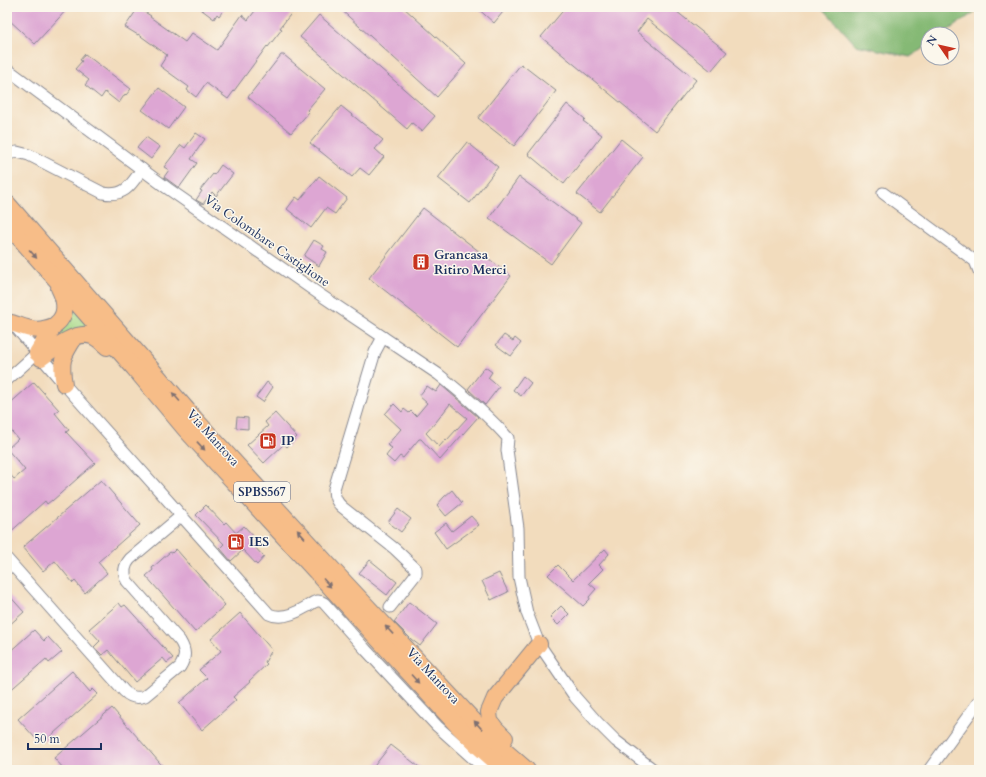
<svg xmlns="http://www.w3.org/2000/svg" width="986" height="777" font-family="Cardo,serif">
<rect width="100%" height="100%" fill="#fbf7ec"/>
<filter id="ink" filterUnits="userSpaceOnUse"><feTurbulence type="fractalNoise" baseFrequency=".025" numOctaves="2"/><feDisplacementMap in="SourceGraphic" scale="8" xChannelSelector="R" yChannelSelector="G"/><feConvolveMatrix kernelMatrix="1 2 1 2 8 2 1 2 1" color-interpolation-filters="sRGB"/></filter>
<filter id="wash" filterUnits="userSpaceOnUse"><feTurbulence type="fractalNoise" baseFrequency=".012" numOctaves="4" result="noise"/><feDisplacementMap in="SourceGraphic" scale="16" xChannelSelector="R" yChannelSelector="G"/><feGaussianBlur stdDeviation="0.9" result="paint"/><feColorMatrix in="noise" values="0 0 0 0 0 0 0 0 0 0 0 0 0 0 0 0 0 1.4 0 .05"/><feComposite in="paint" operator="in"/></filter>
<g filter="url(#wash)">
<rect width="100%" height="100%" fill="#f2dcbd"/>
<!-- green -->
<path fill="#a7d988" stroke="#618473" d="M71 305 94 331 49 347 65 325Z"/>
<!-- forest -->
<path fill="#85b974" stroke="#507469" d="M822 7H979V9L943 34H928V45L910 57 856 45Z"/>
<g id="blocks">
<!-- building -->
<g fill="#dda6d3" fill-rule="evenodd">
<path d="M7 7H69L35 44 7 18Z"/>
<path d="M198 7H226L219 16 217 14 214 19Z"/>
<path d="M258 7H296L280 28 282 29 268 47 267 46 228 99 206 83 196 97 187 90 189 87 160 66 167 55 138 34V35L125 27 138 8 151 16 150 17 185 42 192 33 217 50 242 15 248 20Z"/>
<path d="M338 7H403L466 64 437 97Z"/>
<path d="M476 7H507L494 23Z"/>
<path d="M566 7H671L727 52 711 71 647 19 637 32 696 80 655 131 541 37Z"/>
<path d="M319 15 435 116 422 131 412 123 407 129 300 37Z"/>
<path d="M85 54 131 89 126 95 125 94 119 103 105 92 101 98 85 85 89 80 75 69 82 61 80 60Z"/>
<path d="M281 55H284L325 89 307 110 309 112 291 133 248 97Z"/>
<path d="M521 64 556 91 514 146 478 118Z"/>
<path d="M159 88 184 107 168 129 142 110Z"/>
<path d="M567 104 585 119 583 121 602 135 564 184 528 154Z"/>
<path d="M341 106 383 140 375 149 384 157 369 175 360 168 352 177 310 143Z"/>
<path d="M196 133 205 139 191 159 197 163 179 188 164 177 169 170 164 167 181 145 185 148Z"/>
<path d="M146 137 160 147 151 159 137 148Z"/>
<path d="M621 139 643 157 600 212 577 194Z"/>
<path d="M467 142 498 167 470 203 438 178Z"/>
<path d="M221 165 233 174 216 196 212 192 203 204 196 200 202 191 200 190 213 174 214 175Z"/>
<path d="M319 176 347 198 335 214 326 208 311 228 287 209 296 197 300 200Z"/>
<path d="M519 177 581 223 551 264 489 218Z"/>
<path d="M423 208 511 276 457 347 369 278Z"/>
<path d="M314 240 324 246 322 249 327 252 319 266 304 256Z"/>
<path d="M504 335 513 341 515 338 521 343 511 356 496 345Z"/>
<path d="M485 367 492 372 488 378 499 387 485 405 468 389Z"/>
<path d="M523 376 531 383 521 396 513 390Z"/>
<path d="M34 382 59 410 55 413 69 430 66 432 95 463 52 501V500L47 504 45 501 7 535V471L14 479 25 470 7 449 18 439 7 426V406Z"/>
<path d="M267 382 273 387 263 402 256 397Z"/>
<path d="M441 385 478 417 440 460 421 439H419L403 458 400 456 394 463 386 456 392 448 387 445 401 429 385 414 394 404 402 412 404 409 409 413 411 411 416 416 427 403 419 396 427 386 436 392ZM450 404 467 418 447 440 446 439 439 447 426 433 436 422Z"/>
<path d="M275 413 297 437 287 447 284 444 264 463 247 445 268 426 265 422Z"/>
<path d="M237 417 248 418V429L236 428Z"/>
<path d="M101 480 140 525 98 562 107 573 85 593 75 581 73 583 55 561 43 571 23 547Z"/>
<path d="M452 490 462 503 446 516 437 505 444 497Z"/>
<path d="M206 505 224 524 226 522 236 533 244 526 256 539 251 543 264 557 257 565 243 550 231 561 220 548 224 544 196 515Z"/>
<path d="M398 509 411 519 401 532 388 522Z"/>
<path d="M471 516 479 525 446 549 434 532 446 523 452 531Z"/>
<path d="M176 549 225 605 195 632 146 576 153 570 152 568 170 552 172 553Z"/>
<path d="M605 549 609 554 599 565 603 569 589 583 596 589 589 597 590 599 583 606 548 575 558 565 573 580Z"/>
<path d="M370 560 397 582 387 595 359 573Z"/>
<path d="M499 573 508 592 491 600 482 581Z"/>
<path d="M7 593 24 612 7 627Z"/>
<path d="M409 602 437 624 420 646 411 639 394 622Z"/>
<path d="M119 603 122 607 125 605 173 658 167 663 163 658 135 682 108 650 102 655 94 647 100 641 89 629Z"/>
<path d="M561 606 569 614 558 625 551 618 552 617 551 616Z"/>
<path d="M240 613 272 650 265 662 267 664 249 681 250 682 233 697 236 700 202 730 179 703 207 678 199 670 221 651 211 639Z"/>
<path d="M34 630 44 641 48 637 62 652 49 663 46 659 7 693V654Z"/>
<path d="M72 671 90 692 93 689 98 694 44 742 39 737 36 739 18 719Z"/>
<path d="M112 708 166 770H65L54 758Z"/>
<path d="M391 745 423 770H371Z"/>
</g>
</g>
</g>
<g filter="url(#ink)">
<use href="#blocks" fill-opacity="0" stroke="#86868e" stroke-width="1"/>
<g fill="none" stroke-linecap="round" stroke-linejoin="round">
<!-- minor casing -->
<g stroke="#86868e" stroke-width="13">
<g id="minor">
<path d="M7 69 167 188 322 296 438 374C463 394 487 414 508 438L507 450 518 528 519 577 527 613 539 644 575 697 597 722 616 741 654 770"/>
<path d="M7 154 17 152 29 155 103 193C125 197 131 185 142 169"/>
<path d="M883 193 975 261 979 271"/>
<path d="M13 324 64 384 269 614C281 620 296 613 306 607 310 605 314 601 318 601 321 601 321 601 324 603L366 650 437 726 486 770"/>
<path d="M383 337 375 352 334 489C334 497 336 502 342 507L395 549 416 569V574L390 607"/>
<path d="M7 380 37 353"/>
<path d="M7 559 124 691C130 697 137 699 145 696L180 667C186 657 186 651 180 641L127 581C123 573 124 566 130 559L181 516"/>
<path d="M929 770 979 701"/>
</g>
</g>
<!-- highway casing -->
<g stroke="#86868e" stroke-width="18">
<g id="highway">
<path d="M7 203 195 419 335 572 488 736 527 770"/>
<path d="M7 224 134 368 186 430 456 724 479 747 505 770"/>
<path d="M12 323C30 329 36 333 54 326"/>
<path d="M37 353C42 345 47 335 54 327 55 324 58 323 60 320 68 310 64 298 59 288"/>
<path d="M41 358C53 349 76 330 92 336 98 338 102 343 107 347"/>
<path d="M64 384C60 361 62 357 75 337"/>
<path d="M505 738 495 728 490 721 489 712 495 698 539 644"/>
</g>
</g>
<!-- minor -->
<use href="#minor" stroke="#fff" stroke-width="11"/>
<!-- highway -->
<use href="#highway" stroke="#f7bd88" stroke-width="16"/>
</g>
<!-- one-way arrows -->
<defs><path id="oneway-solid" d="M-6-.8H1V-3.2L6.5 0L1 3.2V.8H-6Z"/></defs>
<g fill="#7e6f71">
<use href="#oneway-solid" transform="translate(33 254) rotate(49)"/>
<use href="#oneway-solid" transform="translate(176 397) rotate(-131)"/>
<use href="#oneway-solid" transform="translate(201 446) rotate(47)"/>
<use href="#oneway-solid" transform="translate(301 534) rotate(-132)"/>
<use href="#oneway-solid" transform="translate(327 583) rotate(48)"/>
<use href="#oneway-solid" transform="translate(389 630) rotate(-133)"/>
<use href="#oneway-solid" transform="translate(415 679) rotate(48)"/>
<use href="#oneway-solid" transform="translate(478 725) rotate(-133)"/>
</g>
</g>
<!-- icons -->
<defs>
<g id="building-square" transform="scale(0.9)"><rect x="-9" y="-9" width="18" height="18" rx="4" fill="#c8321e" stroke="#fbf7ec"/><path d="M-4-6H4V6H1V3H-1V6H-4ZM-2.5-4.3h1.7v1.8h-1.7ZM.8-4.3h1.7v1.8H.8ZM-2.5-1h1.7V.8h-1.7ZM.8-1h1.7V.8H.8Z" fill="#fff"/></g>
<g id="fuel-square" transform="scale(0.9)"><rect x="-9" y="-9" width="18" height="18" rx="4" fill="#c8321e" stroke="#fbf7ec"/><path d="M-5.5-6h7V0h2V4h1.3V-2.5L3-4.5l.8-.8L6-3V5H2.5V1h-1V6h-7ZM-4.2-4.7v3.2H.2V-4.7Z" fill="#fff"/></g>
</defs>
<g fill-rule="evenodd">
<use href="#building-square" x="421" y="262"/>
<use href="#fuel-square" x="268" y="441"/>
<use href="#fuel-square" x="236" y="542"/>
</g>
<g text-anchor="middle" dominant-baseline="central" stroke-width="3" stroke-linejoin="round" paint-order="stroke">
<!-- shield labels -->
<rect fill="#fbf7ec" stroke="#5e6b89" stroke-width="1" x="234" y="482" width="56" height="20" rx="3"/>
<g font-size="12" font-weight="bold" fill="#1b2f5e">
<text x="262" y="492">SPBS567</text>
</g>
<!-- street labels -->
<g font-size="13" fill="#1b2f5e" stroke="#fbf7ec">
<text transform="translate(267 241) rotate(35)">Via Colombare Castiglione</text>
<text transform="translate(213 438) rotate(48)">Via Mantova</text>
<text transform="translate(433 676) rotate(47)">Via Mantova</text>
</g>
<!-- poi labels -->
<g font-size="13" font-weight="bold" fill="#1b2f5e" stroke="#fbf7ec" text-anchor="start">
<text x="434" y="255">Grancasa<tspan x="434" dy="15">Ritiro Merci</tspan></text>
<text x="281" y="441">IP</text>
<text x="249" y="542">IES</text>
</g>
</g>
<!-- margin -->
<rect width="986" height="777" fill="none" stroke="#fbf7ec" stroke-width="24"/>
<!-- north arrow -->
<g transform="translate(940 46) rotate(304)"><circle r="19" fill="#fbf7ec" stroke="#a1a7b3"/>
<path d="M0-3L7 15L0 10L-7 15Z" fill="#c8321e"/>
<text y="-6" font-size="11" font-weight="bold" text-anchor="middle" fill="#1b2f5e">N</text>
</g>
<!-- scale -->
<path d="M28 743v6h73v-6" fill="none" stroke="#1b2f5e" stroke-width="2"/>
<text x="34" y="743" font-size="12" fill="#1b2f5e" stroke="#fbf7ec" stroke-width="3" paint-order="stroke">50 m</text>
</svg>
